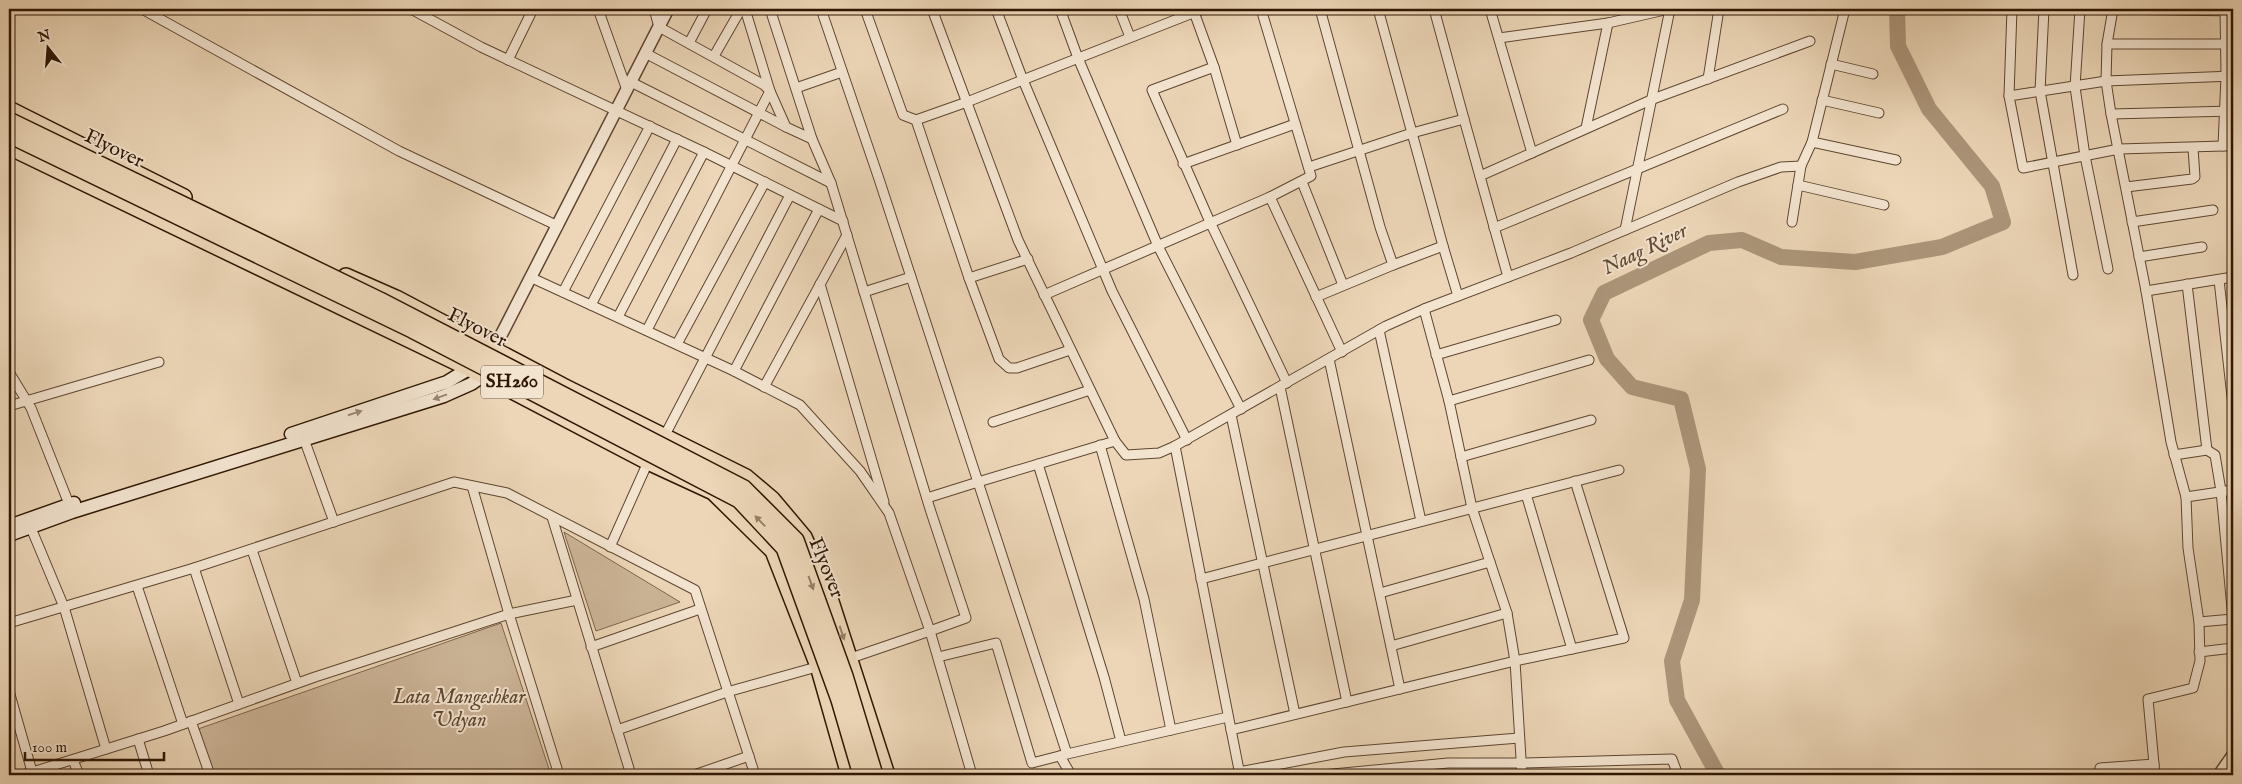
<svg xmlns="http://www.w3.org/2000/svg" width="2242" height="784" font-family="'IM FELL English',serif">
<rect width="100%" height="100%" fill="#ecd6b7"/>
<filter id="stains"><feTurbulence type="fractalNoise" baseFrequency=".004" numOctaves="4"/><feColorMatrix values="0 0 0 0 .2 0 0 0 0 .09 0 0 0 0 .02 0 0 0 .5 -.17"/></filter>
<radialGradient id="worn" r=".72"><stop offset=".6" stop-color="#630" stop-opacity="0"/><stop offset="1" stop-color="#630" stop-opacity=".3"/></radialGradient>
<!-- park -->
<g fill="#ccb598" stroke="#7e664e">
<path d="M564 532 680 602 596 631Z"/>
<path d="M501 623 551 775H214L198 729Z"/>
</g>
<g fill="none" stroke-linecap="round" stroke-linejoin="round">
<!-- river -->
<path stroke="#ac957a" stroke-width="16" d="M1718 775 1677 700 1672 661 1692 600 1698 469 1681 399 1632 387 1607 359 1591 320 1604 293 1709 243 1742 240 1781 257 1855 262 1942 247 2003 222 1992 186 1929 109 1898 46 1897 9"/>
<!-- minor casing -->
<g stroke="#5e4630" stroke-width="11">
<g id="minor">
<path d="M142 9 399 151 558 226"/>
<path d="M411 9 481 47 704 152 843 221"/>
<path d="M598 9 627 90"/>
<path d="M654 9 659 27 764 85 770 91 786 127 812 139"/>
<path d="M770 9 812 139 831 183 930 509 966 618 930 631 972 775"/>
<path d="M821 9 879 179 978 482 927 498"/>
<path d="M865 9 903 115 916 120 967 102 1203 9"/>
<path d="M932 9 1018 240 1115 441 978 482 1067 754 1228 717"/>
<path d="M996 9 1023 80 1112 291 1187 440"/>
<path d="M1060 9 1078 58 1158 246 1241 409"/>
<path d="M1119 9 1130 37"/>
<path d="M1261 9 1311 176 1270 197"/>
<path d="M1378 9 1443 246 1393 265"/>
<path d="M1490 9 1532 153"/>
<path d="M2044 9 2040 91 2073 275"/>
<path d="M2080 9 2075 87 2085 156 2108 269"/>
<path d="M2225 9 2226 76 2223 146H2233"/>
<path d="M1194 12 1214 67 1152 90 1210 222 1287 383"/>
<path d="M1499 38 1608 23 1669 9"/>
<path d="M689 43 707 9"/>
<path d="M2107 44 2113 9 2233 11"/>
<path d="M645 53 786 127"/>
<path d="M714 56 741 9"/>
<path d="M508 60 533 9"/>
<path d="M1831 64 1873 74"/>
<path d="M1214 67 1237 145"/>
<path d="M1708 79 1719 9"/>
<path d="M631 82 831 183"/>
<path d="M796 88 842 72"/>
<path d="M2009 96 2012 9"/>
<path d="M1822 100 1879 113"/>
<path d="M2111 114 2233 111"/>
<path d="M1464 119 1508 277"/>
<path d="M916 120 969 278 999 359 1009 368H1017L1070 350"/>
<path d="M1586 128 1608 23"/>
<path d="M1812 142 1896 160"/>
<path d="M2223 146 2119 149 2023 168 2009 96 2106 81 2233 76"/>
<path d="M1183 164 1295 124"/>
<path d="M1309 167 1412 133 1464 119 1434 9"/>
<path d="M1480 176 1653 99 1810 41"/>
<path d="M1302 182 1343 285"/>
<path d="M1798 185 1884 205"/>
<path d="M2126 187 2192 179 2195 177 2193 148"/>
<path d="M1792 222 1801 166"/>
<path d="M2132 222 2213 210"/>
<path d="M1494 228 1783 109"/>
<path d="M1625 230 1670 9"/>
<path d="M1443 246 1458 296"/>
<path d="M2139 257 2202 247"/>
<path d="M532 278 734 371 800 405 860 471 889 513 930 631 845 660"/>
<path d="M969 278 1028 259"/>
<path d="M2219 280 2233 406"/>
<path d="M820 284 884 502"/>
<path d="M2187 284 2207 450"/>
<path d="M2146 291 2233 277"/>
<path d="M563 292 650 126"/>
<path d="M864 292 911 277"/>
<path d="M1044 295 1270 197 1342 352"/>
<path d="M1316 297 1393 265 1380 227 1320 9"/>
<path d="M591 305 677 139"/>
<path d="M618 317 704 152"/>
<path d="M647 330 770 91 745 9"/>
<path d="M1379 330 1421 521"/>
<path d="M677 344 765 182"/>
<path d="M1436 355 1556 320"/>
<path d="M1329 359 1400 689"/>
<path d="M734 371 819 209"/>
<path d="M9 372 31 408 71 509"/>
<path d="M764 387 847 235"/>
<path d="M1280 387 1347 702"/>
<path d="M1449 401 1589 360"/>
<path d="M9 406 159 362"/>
<path d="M1231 415 1295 714"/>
<path d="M993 422 1090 390"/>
<path d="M665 435 790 195"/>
<path d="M304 439 334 522"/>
<path d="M1115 441 1126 455 1159 453 1175 446 1386 326 1424 309 1571 253 1738 182 1781 167 1801 166 1812 142 1845 9"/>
<path d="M1100 445 1144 599 1171 730"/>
<path d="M1175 446 1240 775"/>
<path d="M2174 455 2207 450 2215 455 2221 491 2233 619"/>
<path d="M1461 457 1591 420"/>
<path d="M1038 464 1104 677 1121 741"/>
<path d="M472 486 509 614 559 775"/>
<path d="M1526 494 1572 649"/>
<path d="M2186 497 2233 490"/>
<path d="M552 517 631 775"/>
<path d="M31 528 64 607 106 749"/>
<path d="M610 547 648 462"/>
<path d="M252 550 297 683"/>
<path d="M194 568 239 704"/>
<path d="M1201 579 1619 470"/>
<path d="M137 586 183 724"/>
<path d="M1380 593 1490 562"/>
<path d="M2199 622 2233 619"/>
<path d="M9 623 194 568 454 482 507 493 695 590 755 775"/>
<path d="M1391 646 1507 613"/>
<path d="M591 647 700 609"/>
<path d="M2199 652 2233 648"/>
<path d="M938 657 996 643 1032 763 1067 754"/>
<path d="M9 691 33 775"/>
<path d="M191 721 210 775"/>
<path d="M617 730 727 692 820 666"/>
<path d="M1231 730 1515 661 1507 613 1472 508 1449 401 1424 309"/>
<path d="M138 739 149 775"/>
<path d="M1060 756 1071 775"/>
<path d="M73 760 79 775"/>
<path d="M1239 772 1344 752 1519 738"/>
<path d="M23 775 164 731 315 677 509 614 577 600"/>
<path d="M694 775 749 756"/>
<path d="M1322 775 1448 763H1521L1672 759 1678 775"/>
<path d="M1522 775 1515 661 1624 638 1575 481"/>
<path d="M2102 775 2100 768 2154 764"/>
<path d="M2155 775 2148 699 2193 688 2200 661 2199 622 2188 548 2186 497 2171 442 2146 291 2111 114 2106 81 2107 44H2233"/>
</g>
</g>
<!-- tertiary casing -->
<g stroke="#5e4630" stroke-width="14">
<g id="tertiary">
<path d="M494 349 668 9"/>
<path d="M2219 775 2233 755"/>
</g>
</g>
<!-- secondary casing -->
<g stroke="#2f1603" stroke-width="15">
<g id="secondary">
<path d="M291 434 447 382 475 365"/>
<path d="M9 526 74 503"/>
<path d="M9 535 72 512 444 396 471 384 490 371"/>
</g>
</g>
<!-- trunk casing -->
<g stroke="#2f1603" stroke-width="18">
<g id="trunk">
<path d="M9 109 184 197"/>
<path d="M9 147 470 369 648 462 713 492 773 551 818 666 849 775"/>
<path d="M346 276 396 298 563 386 746 477 772 499 804 537 827 589 887 775"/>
</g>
</g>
<!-- minor -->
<use href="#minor" stroke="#f3e4d0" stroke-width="9"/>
<!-- tertiary -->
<use href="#tertiary" stroke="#f3e4d0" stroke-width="11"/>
<!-- secondary -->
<use href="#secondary" stroke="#f3e4d0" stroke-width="12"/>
<!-- trunk -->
<use href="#trunk" stroke="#ecd6b7" stroke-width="15"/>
<!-- trunk-bridge casing -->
<g stroke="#2f1603" stroke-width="18" stroke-linecap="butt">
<g id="trunk-bridge">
<path d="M9 120 380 300 744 488 796 540 845 676 875 775"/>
<path d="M9 135 412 330 739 500 784 548 839 700 861 775"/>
</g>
</g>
<!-- trunk-bridge -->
<use href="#trunk-bridge" stroke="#ecd6b7" stroke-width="15"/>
</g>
<!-- one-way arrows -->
<defs><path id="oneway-solid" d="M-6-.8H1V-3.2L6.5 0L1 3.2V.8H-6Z" transform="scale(1.25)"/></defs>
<g fill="#9b8774">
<use href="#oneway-solid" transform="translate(440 397) rotate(160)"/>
<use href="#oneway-solid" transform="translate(355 413) rotate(-18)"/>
</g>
<g fill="#978066">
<use href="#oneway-solid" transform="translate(760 521) rotate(-134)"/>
<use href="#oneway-solid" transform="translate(811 583) rotate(70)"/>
<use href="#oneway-solid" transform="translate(842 633) rotate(72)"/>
</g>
<g text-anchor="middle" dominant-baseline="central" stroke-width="4" stroke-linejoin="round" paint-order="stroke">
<!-- shield labels -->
<rect fill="#f3e4d0" stroke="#6a5440" stroke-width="1" x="481" y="365.5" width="62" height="33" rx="4"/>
<g font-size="19" font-weight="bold" fill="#2f1603">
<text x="512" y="382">SH260</text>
</g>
<!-- street labels -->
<g font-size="20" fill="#2f1603" stroke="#f3e4d0">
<text transform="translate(114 149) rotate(26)">Flyover</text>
<text transform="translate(477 328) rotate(27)">Flyover</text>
<text transform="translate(826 568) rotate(68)">Flyover</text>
</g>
<!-- park labels -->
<g font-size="20" font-style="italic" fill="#5e4630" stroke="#f3e4d0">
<text x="459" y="697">Lata Mangeshkar<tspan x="459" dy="23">Udyan</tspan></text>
</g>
<!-- water labels -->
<g font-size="21" font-style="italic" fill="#614933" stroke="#f3e4d0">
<text transform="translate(1645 250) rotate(-26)">Naag River</text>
</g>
</g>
<!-- margin -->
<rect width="2242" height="784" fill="none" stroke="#ecd6b7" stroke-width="30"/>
<rect x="10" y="10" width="2222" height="764" fill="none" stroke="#2f1603" stroke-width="2.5"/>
<rect x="15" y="15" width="2212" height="754" fill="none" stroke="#2f1603"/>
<!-- north arrow -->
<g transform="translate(48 48) rotate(343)" stroke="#f3e4d0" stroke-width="4" paint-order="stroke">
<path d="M0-4L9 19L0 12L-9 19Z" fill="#2f1603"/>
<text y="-8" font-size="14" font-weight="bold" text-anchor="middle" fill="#2f1603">N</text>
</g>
<!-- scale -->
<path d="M25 752v8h139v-8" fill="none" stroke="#2f1603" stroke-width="2.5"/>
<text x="32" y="752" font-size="15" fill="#2f1603" stroke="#f3e4d0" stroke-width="4" paint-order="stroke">100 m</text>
<rect width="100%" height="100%" filter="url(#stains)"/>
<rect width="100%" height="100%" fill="url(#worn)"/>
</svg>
